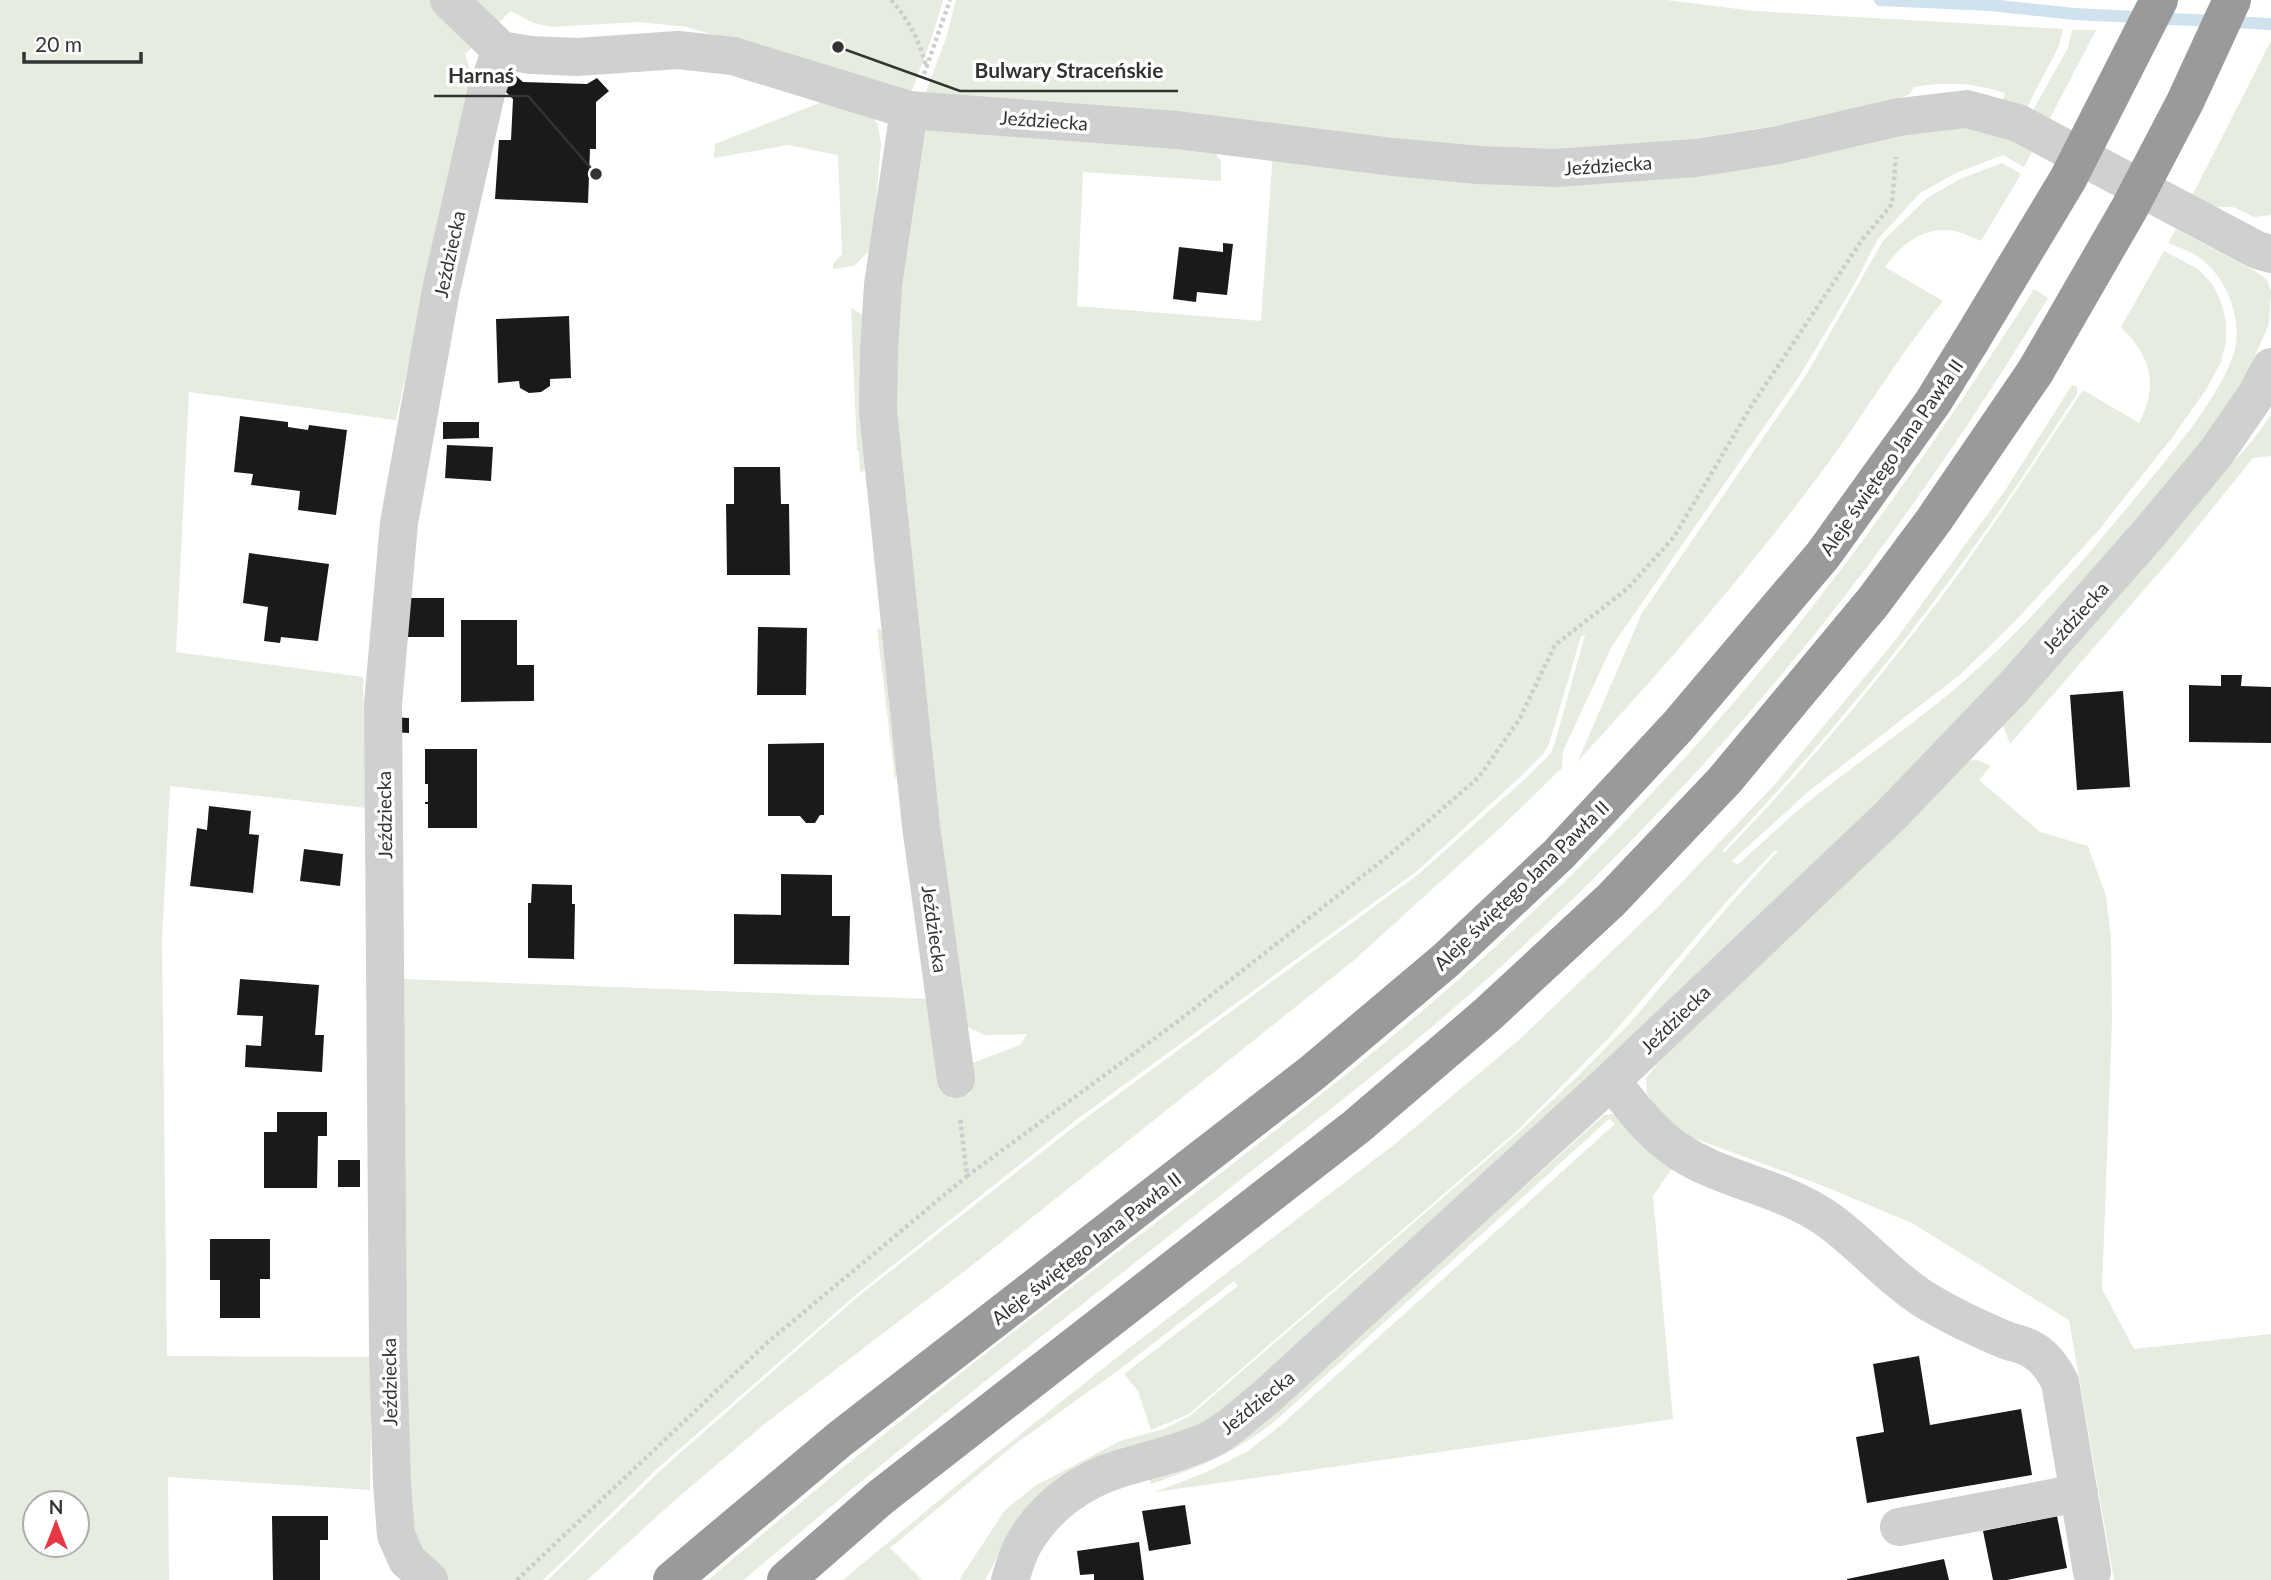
<svg xmlns="http://www.w3.org/2000/svg" width="2271" height="1580" font-family="Lato,sans-serif">
<rect width="100%" height="100%" fill="#fff"/>
<!-- green -->
<g fill="#e6ecdf" fill-rule="evenodd">
<path d="M0 0H943L931 40 911 93 687 27 639 22 552 27 533 23 511 11 465 54 472 75 396 420 189 392 176 652 363 677 366 808 170 786 162 940 167 1356 372 1357 370 1490 168 1477 169 1580H0ZM35 1503H77V1545H35Z"/>
<path d="M956 0H1666L1754 11 2063 29 2058 48 2026 109 2003 100 2005 93C1971 82 1948 82 1914 87L1910 94 1862 112 1560 160 925 94 946 38Z"/>
<path d="M2072 30H2096L2049 120 2032 112 2068 48Z"/>
<path d="M2271 41V215L2254 217 2233 207H2209L2191 198Z"/>
<path d="M822 102 866 111 877 123 881 143 873 237 868 252 854 266 833 269V264L842 254 838 155 788 145 714 158 715 144Z"/>
<path d="M932 123 1211 147 1221 161V181L1083 172 1077 306 1261 321 1273 153 1389 166 1842 142 1973 127 2002 135 2032 152 2024 167 2003 155 1958 172 1920 193 1878 239 1855 283 1800 375 1612 646 1563 751 1562 768 1501 827 1353 961 975 1263 767 1422 675 1500 587 1580H548L662 1469 860 1295 1079 1123 1420 873 1526 778 1551 753 1555 742 1585 635 1581 636 1549 744 1544 753 1520 777 1417 871 1076 1120 858 1293 660 1466 543 1580H443L411 1542 406 1496 402 979 930 999 950 1099 970 1094 967 1076 973 1063 1020 1045 1027 1034 985 1035 957 1022 889 409 914 138Z"/>
<path d="M2002 163 2021 174 1981 241C1973 238 1964 233 1955 231 1924 225 1902 244 1885 267L1943 301C1897 357 1861 420 1817 478 1743 577 1662 670 1578 761L1642 613 1805 377 1883 241 1927 198 1960 179Z"/>
<path d="M2176 229 2255 271 2267 280 2271 291 2269 324 2248 372 2203 443 2051 623 1829 857 1315 1331 1214 1416 1008 1537 985 1580H959L1005 1510 1035 1486 1120 1441 1164 1429 1190 1416 1520 1131 1580 1074 1631 1022 1731 903 1778 851 1775 850 1727 901 1609 1038 1519 1129 1189 1414 1151 1430 1138 1391 1124 1374 1238 1286 1234 1281 1120 1369 1014 1445 890 1548 922 1580H843L978 1468 1120 1355 1400 1140 1521 1038 1657 908 1778 781 1894 642 2006 489 2072 385 2077 387V394C2051 433 2027 472 2000 510 1917 630 1823 745 1722 851L1724 853C1808 766 1885 673 1957 576 2001 515 2041 453 2083 390L2139 423C2159 385 2151 356 2121 327L2164 251 2198 269 2213 285 2221 302 2226 321V342L2221 362 2207 388 2174 435 2098 531 2016 620 1961 674 1809 791 1732 861 1737 865C1764 842 1789 816 1817 795 1866 756 1917 722 1964 681 2036 618 2098 544 2158 470 2182 441 2230 381 2236 344 2240 315 2227 282 2206 263 2196 253 2181 248 2168 243Z"/>
<path d="M2034 289 2048 298C1979 411 1905 521 1822 625 1727 745 1619 858 1506 962 1413 1047 1311 1124 1212 1202 1055 1326 896 1449 744 1580H708C810 1493 915 1409 1021 1326 1181 1202 1346 1083 1496 946 1608 844 1716 730 1809 611 1890 508 1964 399 2034 289Z"/>
<path d="M851 308 863 315 870 467 860 473 859 451 857 450Z"/>
<path d="M2271 415V456L2253 458 2182 546 2010 744 2002 723 2252 441Z"/>
<path d="M877 628 888 633 902 765 895 779Z"/>
<path d="M1977 760 1991 766 1979 780 2040 832 2088 846 2106 896 2111 938 2112 1021 2102 1289 2134 1349 2271 1334V1580H2114L2069 1320 1912 1223 1821 1185 1693 1138 1660 1114 1647 1093 1646 1078 1669 1050 1964 761Z"/>
<path d="M1612 1114 1619 1117 1674 1165 1653 1196 1673 1419 1155 1492 1207 1472 1248 1451 1281 1425 1615 1124 1609 1119 1274 1422C1235 1453 1198 1468 1151 1484L1148 1477 1340 1353 1604 1115Z"/>
</g>
<g fill="none" stroke-linecap="round" stroke-linejoin="round">
<!-- stream -->
<path stroke="#cfe2ee" stroke-width="12" d="M1880 0 1990 5 2075 14 2271 24"/>
</g>
<!-- building -->
<g fill="#1a1a1a">
<path d="M515 75 523 82 587 84 597 78 609 91 596 102V149H590L588 203 495 199 499 140H511L513 99 502 88Z"/>
<path d="M1223 243 1233 244 1227 295 1197 292 1196 302 1173 299 1179 247 1223 252Z"/>
<path d="M569 316 571 378 550 379V386L541 392 529 393 520 388 519 381 498 383 496 319Z"/>
<path d="M240 416 288 422V427L308 430 309 425 347 430 336 515 298 510 300 491 251 485 253 474 234 472Z"/>
<path d="M443 422H479V438L443 439Z"/>
<path d="M447 445 493 447 491 481 445 478Z"/>
<path d="M734 467H780L781 504H789L790 575H727L726 504H734Z"/>
<path d="M249 553 329 564 318 641 281 637 280 643 264 641 268 607 243 603Z"/>
<rect x="407" y="598" width="37" height="39"/>
<path d="M461 620H517V665H534V701L461 702Z"/>
<path d="M758 627 807 628 806 695H757Z"/>
<path d="M2221 675H2242L2241 686 2271 687V743L2189 742V685L2221 686Z"/>
<path d="M2123 691 2130 787 2077 790 2070 695Z"/>
<path d="M392 717 409 718V733L392 732Z"/>
<path d="M824 743V815H820L815 823H806L800 816H768V744Z"/>
<path d="M425 749H477V828H428V804H425V802H428V784H425Z"/>
<path d="M209 806 251 811 249 834 259 835 253 893 190 886 197 828 207 830Z"/>
<path d="M304 849 343 854 340 886 300 881Z"/>
<path d="M781 874 832 875V916H850L849 965 734 964V914L781 915Z"/>
<path d="M532 884 572 885V904H575L574 959 528 958V903H531Z"/>
<path d="M240 979 319 985 315 1035H324L322 1072 245 1067 246 1045 261 1046 263 1016 237 1015Z"/>
<path d="M277 1112H327V1136H318L317 1188H264V1132H277Z"/>
<rect x="338" y="1160" width="22" height="27"/>
<path d="M210 1239H270V1279H260V1318H220V1280H210Z"/>
<path d="M1919 1356 1930 1425 2021 1409 2032 1475 1867 1503 1856 1437 1884 1432 1873 1364Z"/>
<path d="M1185 1505 1191 1544 1149 1551 1142 1511Z"/>
<path d="M272 1516H328V1540H320V1580H273Z"/>
<path d="M2057 1516 2067 1568 2007 1580H1993L1983 1531Z"/>
<path d="M1139 1542 1144 1580H1094V1574L1080 1575 1077 1551Z"/>
<path d="M1944 1559 1949 1580H1847V1579Z"/>
</g>
<g fill="none" stroke-linecap="round" stroke-linejoin="round">
<!-- path -->
<g stroke="#cdcdcd" stroke-width="4.5" stroke-dasharray="3.5 3.5" stroke-linecap="butt">
<path d="M891 0C909 20 919 40 926 66"/>
<path d="M924 74 950 0"/>
<path d="M967 1176 1177 1022 1388 856 1479 777 1519 720 1555 645 1628 588 1674 537 1750 408 1862 240 1892 204 1896 157"/>
<path d="M517 1580 768 1342 967 1176 960 1117"/>
</g>
<!-- minor -->
<g stroke="#d0d0d0" stroke-width="38">
<path d="M449 0 501 50 531 55 577 57 678 50 733 56 909 110 883 285 879 351 878 411 921 826 956 1079"/>
<path d="M909 110 1177 130 1393 157 1479 165 1556 168 1695 158 1778 145 1899 117 1967 109 2018 123 2257 250 2271 254"/>
<path d="M1611 1081C1631 1105 1651 1133 1677 1150 1722 1181 1780 1186 1827 1219 1861 1243 1887 1275 1922 1298 1947 1314 1975 1327 2003 1339 2012 1343 2024 1344 2033 1350 2046 1358 2053 1369 2060 1382L2092 1572"/>
<path d="M1899 1527 2079 1493"/>
<path d="M429 1580 407 1560 396 1535 392 1484 388 1351 383 704 399 523 441 290 487 89 501 50"/>
<path d="M1010 1580C1014 1568 1017 1556 1023 1545 1044 1507 1081 1480 1122 1468 1153 1459 1184 1452 1213 1438 1231 1428 1248 1411 1264 1399L1611 1081 1890 816 2013 688 2150 532 2216 453 2256 395 2271 367"/>
</g>
<!-- highway -->
<g stroke="#9a9a9a" stroke-width="38">
<path d="M672 1580 840 1439 1312 1073 1446 960 1559 854 1678 726 1823 555 1933 402 1970 342"/>
<path d="M786 1580 881 1497 1356 1127 1487 1015 1611 900 1724 781 1873 602 1934 520 2035 372"/>
</g>
<!-- highway-bridge -->
<g stroke="#9a9a9a" stroke-width="38">
<path d="M1970 342 2068 179 2159 0"/>
<path d="M2035 372 2129 209 2185 102 2232 0"/>
</g>
</g>
<g text-anchor="middle" dominant-baseline="central" stroke-width="7" stroke-linejoin="round" paint-order="stroke">
<!-- street labels -->
<g font-size="19" fill="#333" stroke="#fff">
<text transform="translate(1044 120) rotate(4)">Jeździecka</text>
<text transform="translate(1608 165) rotate(-4)">Jeździecka</text>
<text transform="translate(449 254) rotate(-78)">Jeździecka</text>
<text transform="translate(1891 457) rotate(-55)">Aleje świętego Jana Pawła II</text>
<text transform="translate(2075 617) rotate(-48)">Jeździecka</text>
<text transform="translate(384 815) rotate(-91)">Jeździecka</text>
<text transform="translate(1521 885) rotate(-44)">Aleje świętego Jana Pawła II</text>
<text transform="translate(935 929) rotate(82)">Jeździecka</text>
<text transform="translate(1675 1019) rotate(-44)">Jeździecka</text>
<text transform="translate(1086 1248) rotate(-38)">Aleje świętego Jana Pawła II</text>
<text transform="translate(389 1382) rotate(-91)">Jeździecka</text>
<text transform="translate(1257 1402) rotate(-39)">Jeździecka</text>
</g>
</g>
<!-- callouts -->
<path fill="none" stroke="#333" stroke-width="2.5" d="M838 47L960 91H1178M596 174L528 96H434"/>
<g fill="#333" stroke="#fff" stroke-width="2.5">
<circle cx="838" cy="47" r="7"/>
<circle cx="596" cy="174" r="7"/>
</g>
<g font-size="21" text-anchor="middle" font-weight="bold" fill="#333" stroke="#fff" stroke-width="7" stroke-linejoin="round" paint-order="stroke">
<text x="1069" y="78">Bulwary Straceńskie</text>
<text x="481" y="83">Harnaś</text>
</g>
<!-- north arrow -->
<g transform="translate(56 1524)"><circle r="33" fill="#ffffff" stroke="#adadad" stroke-width="2"/>
<path d="M0-5L12 26L0 18L-12 26Z" fill="#e63946"/>
<text y="-10" font-size="19" font-weight="bold" text-anchor="middle" fill="#333333">N</text>
</g>
<!-- scale -->
<path d="M24 52v10h117v-10" fill="none" stroke="#333333" stroke-width="3.5"/>
<text x="35" y="52" font-size="21" fill="#333333" stroke="#ffffff" stroke-width="5" paint-order="stroke">20 m</text>
</svg>
